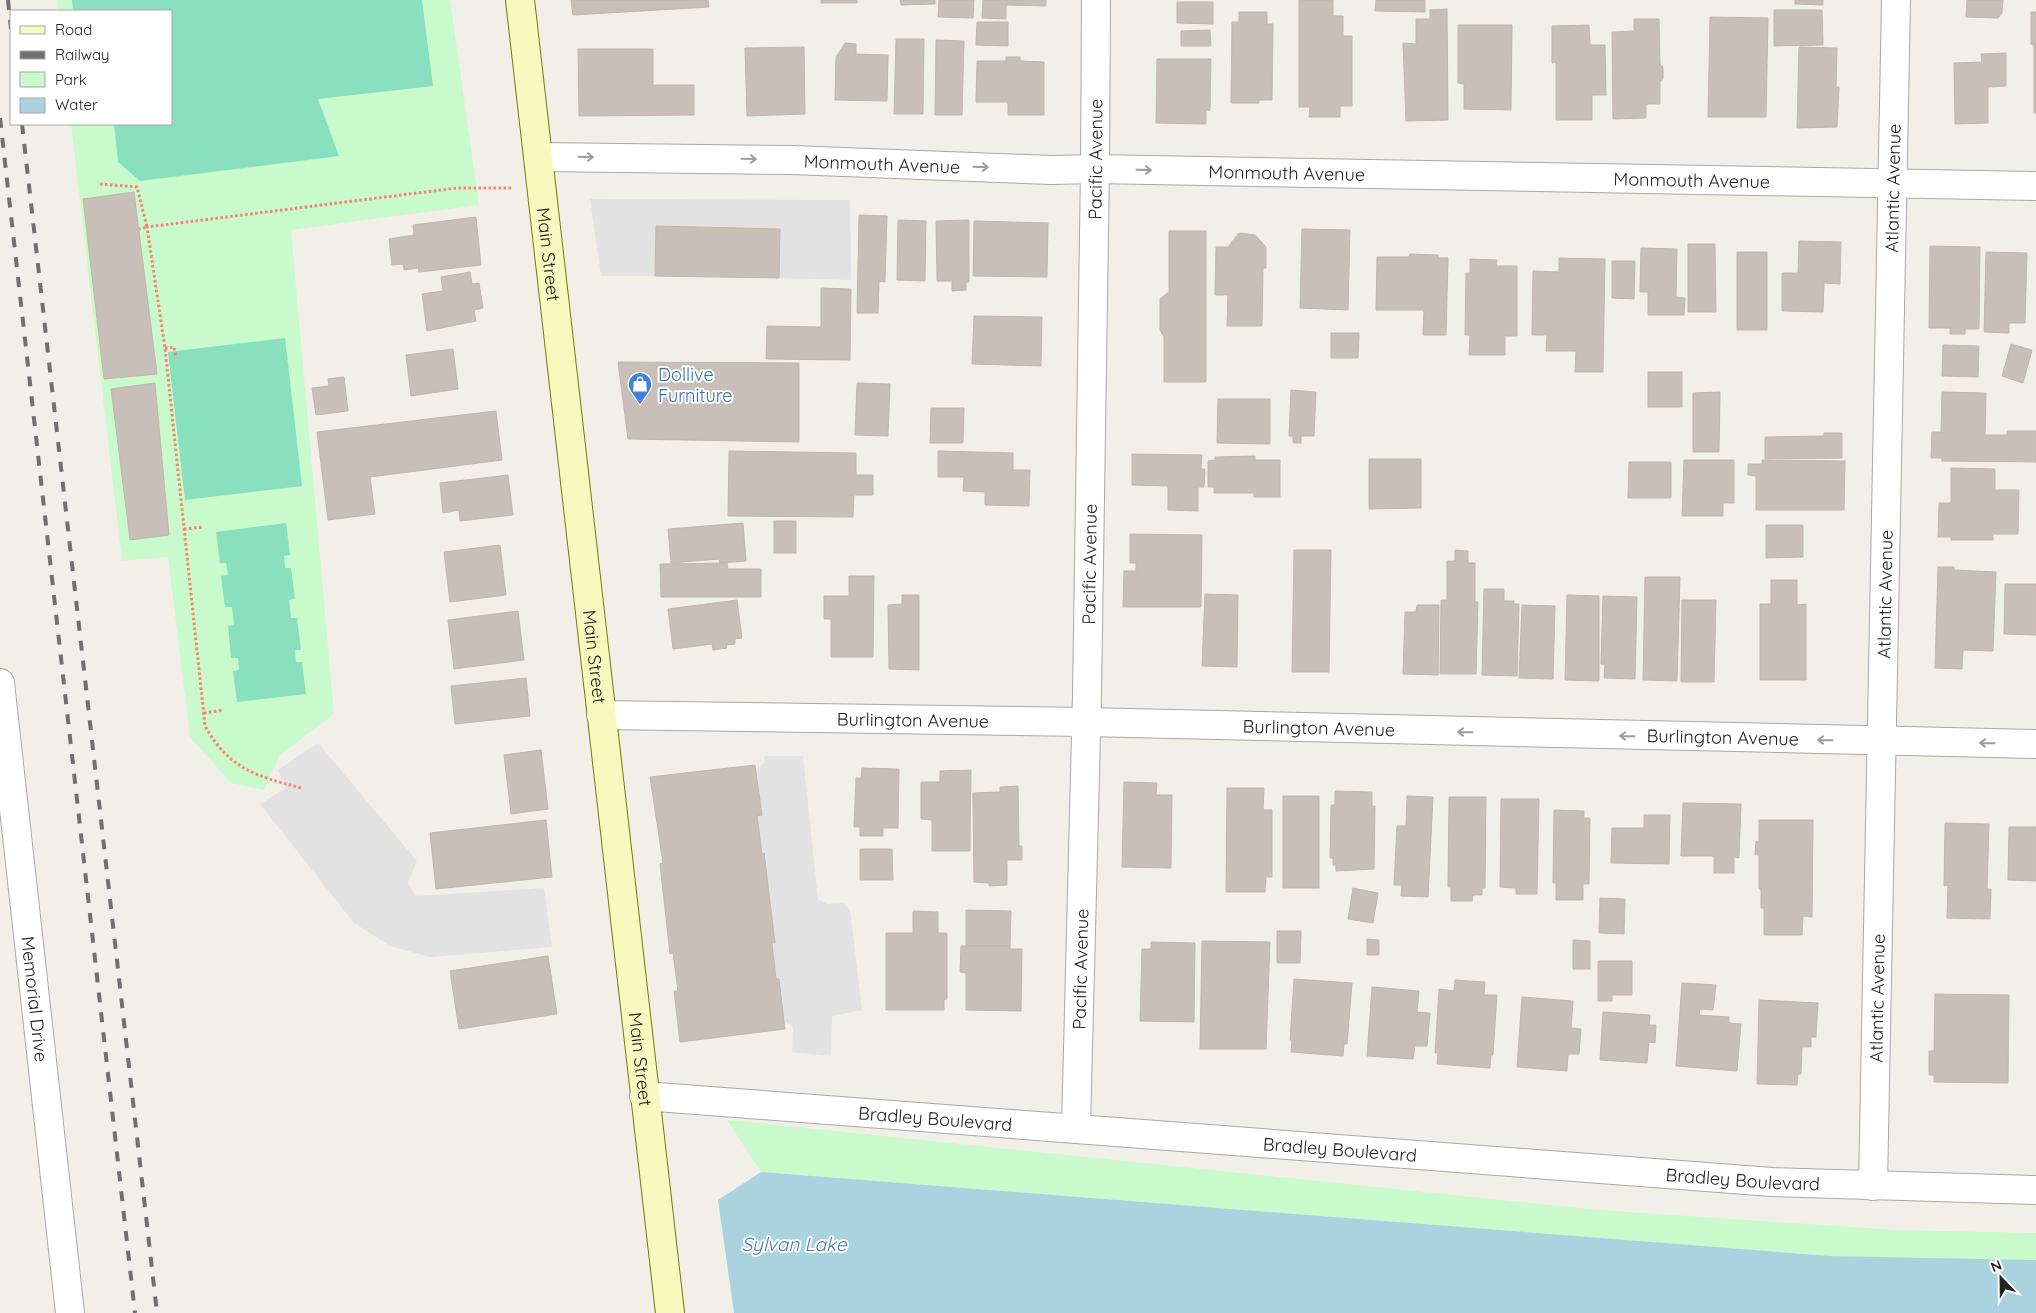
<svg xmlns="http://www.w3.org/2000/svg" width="2036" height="1313" font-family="Quicksand,sans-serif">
<rect width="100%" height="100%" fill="#f2efe9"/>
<!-- park -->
<g fill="#c8facc">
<path d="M57 0H450L479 205 291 230 334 714 280 755 264 790 231 783 190 737 168 557 122 561 71 124H171V11H58Z"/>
<path d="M727 1120 1599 1210 1897 1230 2036 1233V1260L1830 1256 761 1172Z"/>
</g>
<!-- pitch -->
<g fill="#88e0be">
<path d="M72 0H422L433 86 318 99 339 156 140 181 118 162 114 124H171V11H73Z"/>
<path d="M285 338 302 486 185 500 168 352Z"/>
<path d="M286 523 290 555 284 556 285 568H291L295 599 289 600 291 618H297L301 650H295L296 662H302L306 694 237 702 233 671 239 670 238 658H231L228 626 234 625 232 607H225L221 576 228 575 226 563H220L216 532Z"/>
</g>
<!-- parking -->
<g fill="#e2e2e2">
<path d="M590 199 850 200 851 280 779 278 780 229 657 226 655 276H601Z"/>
<path d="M318 743 417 861 408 883 416 896 544 888 552 947 430 957 390 946 354 923 260 804 286 788 278 770Z"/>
<path d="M764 756H803L818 899 827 904 843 903 850 910 862 1010 832 1016 831 1056 792 1052 793 1029 791 1025 785 1022 779 979H776L772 943H775L764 853 762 854 757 816 762 815 756 769 765 762Z"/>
</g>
<!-- water -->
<path fill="#aad3df" d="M761 1172 1830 1256 2036 1260V1313H734L718 1200Z"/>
<!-- building -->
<g fill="#c7bfb8" stroke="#c4b6ab">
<path d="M571 0H708L709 7 573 15Z"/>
<rect x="821" y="0" width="36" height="3"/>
<path d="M900 0H935V4L901 5Z"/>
<path d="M939 0H974L973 18 938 17Z"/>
<path d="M983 0H1046V6L1006 5V19L982 18Z"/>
<path d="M1299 0H1333V16H1343V36H1352V106H1340V117H1309L1310 107H1299Z"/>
<path d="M1376 0H1425V12L1375 11Z"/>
<path d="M1795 0H1823V5L1795 4Z"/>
<path d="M1967 0H2003L2002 13 1998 18 1966 17Z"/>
<path d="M1177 2H1213V24L1177 23Z"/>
<path d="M1447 9 1448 120 1406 121 1403 43 1416 44V19H1430V10Z"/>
<path d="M1774 10H1822L1823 45 1774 46Z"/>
<path d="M1239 12H1267V24H1273L1272 100H1259V103H1231L1232 22H1239Z"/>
<path d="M2031 12H2036V46L2031 44Z"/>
<path d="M1710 17 1768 18 1766 117H1708Z"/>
<path d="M1634 19H1659L1660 64 1663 67V79L1660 81V104H1646V118L1613 119 1612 32 1634 31Z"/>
<path d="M977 22H1008V46L976 45Z"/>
<path d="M1458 25H1512L1511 110 1464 109V84L1458 83Z"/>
<path d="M1589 25 1590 45H1605L1606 95H1592V120H1556V62L1552 63V26Z"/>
<path d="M1210 30 1211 46H1181V31Z"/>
<path d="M896 39H924L923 114H894Z"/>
<path d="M936 40 964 41 962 115H935Z"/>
<path d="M845 43 856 44V54L888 55 887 101 835 100 836 57Z"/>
<rect x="2034" y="46" width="2" height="67"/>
<path d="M804 47 805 114 747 116 745 48Z"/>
<path d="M1799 47 1837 48 1836 87H1839L1837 127 1797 128Z"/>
<path d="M578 49H653V85H694V115L579 116Z"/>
<path d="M2006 53V86L1988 87V123L1955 124 1954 63 1982 62 1981 54Z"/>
<path d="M1006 57H1020V61L1044 62V115H1008V102H976L977 61H1006Z"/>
<path d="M1157 59H1211L1210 110 1206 111V124L1156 123Z"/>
<path d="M134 192 157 374 104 379 83 199Z"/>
<path d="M859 215 887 216 885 282 879 281 878 313H857Z"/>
<path d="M476 217 481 265 419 272 418 268 404 270 403 264 392 265 389 239 414 235 413 225Z"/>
<path d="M898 220 926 221 925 281 897 280Z"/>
<path d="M969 220V282H966V290L952 291V281H937L936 221Z"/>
<path d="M974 221 1048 223 1047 277 973 276Z"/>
<path d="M656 226 780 229 779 278 655 276Z"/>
<path d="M1302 229 1350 230 1348 310 1300 308Z"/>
<path d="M1169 231H1206V382H1164V337L1160 330V299L1169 292Z"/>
<path d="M1239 233 1255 235 1266 247V268H1263L1262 326H1227L1228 295H1215L1216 247H1228Z"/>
<path d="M1799 241 1841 242 1840 284 1824 283 1823 312 1782 311V273H1798Z"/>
<path d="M1688 244H1715L1716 312H1688Z"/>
<path d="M1930 246 1980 247 1979 329H1965V334H1950V328H1929Z"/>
<path d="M1641 248 1677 249 1676 297 1685 298 1684 315H1648V292H1640Z"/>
<rect x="1737" y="252" width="30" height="78"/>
<path d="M1986 252 2027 253 2025 323H2009V333L1984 332Z"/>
<path d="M1410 254 1438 255V258H1448L1446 335H1423L1424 310H1376L1377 257H1409Z"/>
<path d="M1559 258 1605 259 1603 372H1575L1576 351H1546L1547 335H1532L1533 271 1559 272Z"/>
<path d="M1470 259 1497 260 1496 266H1517V336H1505V355H1469L1470 335H1465L1466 273H1470Z"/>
<path d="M1612 261H1635L1634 299 1612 298Z"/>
<path d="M470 272 472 284 479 283 483 308 474 310 476 321 427 331 422 294 443 291 441 277Z"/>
<path d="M821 288 851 289 850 360 766 359 767 326 821 327Z"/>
<path d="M974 316 1042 317 1041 366 972 364Z"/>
<path d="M1331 333H1359L1358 358H1331Z"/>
<path d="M2011 344 2032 350 2023 383 2002 376Z"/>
<path d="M1943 345 1979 346 1978 377 1942 376Z"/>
<path d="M453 349 458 389 411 396 406 355Z"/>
<path d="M618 362 799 363V442L628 439Z"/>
<rect x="1648" y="372" width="34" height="35"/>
<path d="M344 377 348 411 316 415 312 388 329 386 328 379Z"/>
<path d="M155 383 169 535 130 540 111 389Z"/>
<path d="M857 383 890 384 888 436 855 435Z"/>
<path d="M1291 390 1316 392 1314 436H1301V443H1293V436H1289Z"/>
<path d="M1720 392 1719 452H1693V393Z"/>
<path d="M1942 392 1986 393 1985 435H2007V431H2036V462L1942 461V458H1931L1932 432H1941Z"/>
<path d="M1218 399H1270V444L1217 443Z"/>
<path d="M931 408H964L963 443H930Z"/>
<path d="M496 411 502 460 370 477 375 514 328 520 317 432Z"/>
<path d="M1824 433H1842V458L1765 459V437L1824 436Z"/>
<path d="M729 451 856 453V475H873V495H854L853 517 728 516Z"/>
<path d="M938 451 1013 453V470H1030L1029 506 985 505V492L963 491 964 477H938Z"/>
<path d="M1132 454 1202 455 1201 469H1205L1204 487H1198V511L1168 510V486L1132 485Z"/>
<path d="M1255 456V460H1280V497H1254V493H1214V487H1208V461L1215 460V457Z"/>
<path d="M1369 459H1421V508L1369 509Z"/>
<path d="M1684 460H1734V503H1723V516H1682Z"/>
<path d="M1762 460 1845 461 1844 510H1756V476L1748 475V464H1762Z"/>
<path d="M1629 462H1671V498H1628Z"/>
<path d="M1951 468 1995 469V490H2019L2018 534H1993V540H1951V537H1938L1939 503H1951Z"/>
<path d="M508 475 513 515 460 521 459 510 443 513 440 483Z"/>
<rect x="774" y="521" width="22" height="32"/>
<path d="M743 523 746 561 720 563 719 559 671 563 668 529Z"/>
<path d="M1766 525H1803V557L1766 558Z"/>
<path d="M1130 534 1202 535 1201 607H1123L1124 571H1136V563H1130Z"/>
<path d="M500 545 506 595 450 602 444 552Z"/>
<path d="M1294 550H1331L1329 672H1292Z"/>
<path d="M1455 550 1468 551V563H1475V602H1478L1476 674H1440L1441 600H1447V561H1455Z"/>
<path d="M727 563 728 569H761V597H661L660 564Z"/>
<path d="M1938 567H1954V570L1996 572 1993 651 1963 650 1962 669 1935 668Z"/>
<path d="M849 576H874L873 657H831V619H824V596H849Z"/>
<path d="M1645 577H1680L1677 681 1643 680Z"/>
<path d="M1771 580H1797V605L1806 604V680H1760V604H1771Z"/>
<path d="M2005 584H2036V635L2004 634Z"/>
<path d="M1484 589H1504V601H1514V604H1519L1517 676 1482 675Z"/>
<path d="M1205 594 1238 595 1237 667 1202 666Z"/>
<path d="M902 595H919V670L889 669 888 605 902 604Z"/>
<path d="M1567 595 1599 596V681L1565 680Z"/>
<path d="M1603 596 1637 597 1635 679 1604 678 1605 664H1601Z"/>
<path d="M737 600 742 638 735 639V644L726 645 727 648 713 650 712 644 673 649 668 609Z"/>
<path d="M1682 600H1716L1714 682H1681Z"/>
<path d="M1417 605H1439L1438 675 1403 674 1405 612H1416Z"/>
<path d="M1522 605 1555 606 1553 679 1519 678Z"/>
<path d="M518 611 524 660 454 669 448 620Z"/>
<path d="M526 678 530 716 455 724 451 686Z"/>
<path d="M541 750 548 809 511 814 504 755Z"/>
<path d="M755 765 762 815 757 816 762 854 764 853 775 943H772L776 979H779L785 1029 680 1042 674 991H678L673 953 670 954 660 864 663 863 650 777Z"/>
<path d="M862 768 899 769 898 828H883V836H860V827H854L856 778H861Z"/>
<path d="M971 770 970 851H932V820L921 819V782H940V771Z"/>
<path d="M1124 782 1157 783 1156 795H1172L1171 868 1122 867Z"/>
<path d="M1018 786 1019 846H1022V860H1007V885L989 886V883L974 882 973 793 1000 792V787Z"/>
<path d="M1227 788H1264L1263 810H1272V877H1266L1265 892H1226Z"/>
<path d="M1335 791 1372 792V806H1375L1374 869 1336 871V865H1333V858H1330L1331 805H1335Z"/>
<rect x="1283" y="796" width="36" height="92"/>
<path d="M1407 796 1433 797 1428 897 1401 896 1402 885H1394L1397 826H1406Z"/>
<path d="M1449 797H1486L1485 888H1482V895H1473L1472 901H1451V887H1448Z"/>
<path d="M1501 799H1539L1537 894H1516V888L1500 887Z"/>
<path d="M1683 803 1741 804 1739 858 1734 857V873H1714V856H1681Z"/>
<path d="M1554 810 1584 811V818H1590L1589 884H1583V900H1556V883H1553Z"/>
<path d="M1644 815H1670L1669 864 1611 863 1612 828H1644Z"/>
<path d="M546 820 552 877 436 889 430 833Z"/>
<path d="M1759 820H1813L1812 917 1803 916 1802 935H1764V908H1761V889H1759V855L1755 854 1756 841 1759 842Z"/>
<path d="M1945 823 1989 824 1987 889H1991L1990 919 1947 918 1948 885 1944 886Z"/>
<path d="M2009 827H2036V881L2008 880Z"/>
<path d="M860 849H892L893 880H860Z"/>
<path d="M1353 888 1378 893 1373 923 1348 919Z"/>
<path d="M1600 898 1625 899 1624 934 1599 933Z"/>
<path d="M966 910 1011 911 1010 946H966Z"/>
<path d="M913 911 938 912V933H947V999L944 1000V1010H886V933H913Z"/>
<path d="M1277 931H1301L1300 963H1277Z"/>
<path d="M1367 939 1379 940V955H1367Z"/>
<path d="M1573 940 1590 941V969H1573Z"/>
<path d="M1202 941 1270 942 1266 1049H1200Z"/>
<path d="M1151 942 1195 943 1194 1022 1140 1021 1142 949H1151Z"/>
<path d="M961 946H1010V949H1022L1021 1011 966 1010V973L960 972Z"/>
<path d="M548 956 557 1014 459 1029 450 971Z"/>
<path d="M1598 961H1632V995H1612V1001H1598Z"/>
<path d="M1294 979 1352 983 1347 1044H1344L1343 1056 1291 1052 1292 1040H1290Z"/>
<path d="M1455 980 1485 982 1484 995H1497L1493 1055H1491L1490 1068 1437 1064 1438 1053H1435L1439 989 1454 991Z"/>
<path d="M1682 983 1716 985 1713 1010 1700 1009 1699 1015 1729 1017V1023L1741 1024 1737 1071 1676 1066Z"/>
<path d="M1372 987 1419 991 1417 1012 1430 1013 1427 1046H1415L1413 1059 1367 1056Z"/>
<path d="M1935 994 2009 995 2008 1083 1934 1082V1075H1929V1051H1934Z"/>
<path d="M1522 997 1573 1001 1571 1028 1581 1029 1579 1054H1568L1567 1071 1517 1067Z"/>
<path d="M1759 1000 1818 1003 1816 1037H1811V1047H1802L1801 1074H1798L1797 1085 1757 1084Z"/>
<path d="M1603 1012 1650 1015 1649 1025H1656L1655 1043 1649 1042 1647 1063 1600 1060Z"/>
</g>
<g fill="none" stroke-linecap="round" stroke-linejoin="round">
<!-- minor casing -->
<g stroke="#a9a9a9" stroke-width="30">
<g id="minor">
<path id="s1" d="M538 157 792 160 1052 170 1095 169 2036 186"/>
<path id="s2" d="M601 715 1086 722 2036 744"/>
<path id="s3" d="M644 1096 1772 1182 2036 1190"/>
<path id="s4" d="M1076 1128 1087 695 1095 169 1096 0"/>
<path id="s5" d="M1873 1186 1896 0"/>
</g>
</g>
<!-- tertiary casing -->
<g stroke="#a9a9a9" stroke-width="30">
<g id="tertiary">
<path id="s6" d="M0 683 70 1313"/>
</g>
</g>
<!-- secondary casing -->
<g stroke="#707d05" stroke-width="30">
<g id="secondary">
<path id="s7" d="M520 0 670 1313"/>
</g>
</g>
<!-- path -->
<g stroke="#fa8072" stroke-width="3" stroke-dasharray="2.5 2.5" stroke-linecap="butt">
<path d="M100 184 137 187 147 227 139 229"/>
<path d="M165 348 174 347 176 358"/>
<path d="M184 529 203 527"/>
<path d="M204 713 224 710"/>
<path d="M301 788C256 776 229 769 205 726L165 348 147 227 457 188H511"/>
</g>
<!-- minor -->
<use href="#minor" stroke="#fff" stroke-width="28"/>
<!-- tertiary -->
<use href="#tertiary" stroke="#fff" stroke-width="28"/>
<!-- secondary -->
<use href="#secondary" stroke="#f7fabf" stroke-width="28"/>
<!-- rail -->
<g stroke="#707070" stroke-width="4" stroke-dasharray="10 10" stroke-linecap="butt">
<path d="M8 0 11 29"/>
<path d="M0 118 135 1313"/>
<path d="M22 124 157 1313"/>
</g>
</g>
<!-- one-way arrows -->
<defs><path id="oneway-shaft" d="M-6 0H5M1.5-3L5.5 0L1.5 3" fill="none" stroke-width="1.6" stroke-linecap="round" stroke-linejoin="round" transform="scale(1.25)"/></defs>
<g stroke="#9c9c9c">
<use href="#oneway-shaft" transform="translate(586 157) rotate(1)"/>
<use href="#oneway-shaft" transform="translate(749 159) rotate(1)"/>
<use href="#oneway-shaft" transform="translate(981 167) rotate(2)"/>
<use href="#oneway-shaft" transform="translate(1144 170) rotate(1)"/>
<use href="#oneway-shaft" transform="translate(1465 732) rotate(-179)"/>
<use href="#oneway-shaft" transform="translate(1627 736) rotate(-179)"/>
<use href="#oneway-shaft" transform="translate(1825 740) rotate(-179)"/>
<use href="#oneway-shaft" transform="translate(1987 743) rotate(-179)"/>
</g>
<!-- icons -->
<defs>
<g id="shop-pin" transform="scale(1.25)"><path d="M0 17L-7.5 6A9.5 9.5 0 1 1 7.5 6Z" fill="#3f7fe0" stroke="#fff"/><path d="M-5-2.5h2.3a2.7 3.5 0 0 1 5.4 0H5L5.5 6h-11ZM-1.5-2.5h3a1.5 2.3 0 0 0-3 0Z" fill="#fff"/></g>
</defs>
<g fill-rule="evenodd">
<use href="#shop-pin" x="640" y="384"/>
</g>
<g text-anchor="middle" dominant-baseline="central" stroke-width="4" stroke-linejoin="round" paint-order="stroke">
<!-- street labels -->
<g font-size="18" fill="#222" stroke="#fff">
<text stroke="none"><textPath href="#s4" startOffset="969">Pacific Avenue</textPath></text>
<text stroke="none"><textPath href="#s1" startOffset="344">Monmouth Avenue</textPath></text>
<text stroke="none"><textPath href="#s1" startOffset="749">Monmouth Avenue</textPath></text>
<text stroke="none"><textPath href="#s1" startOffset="1154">Monmouth Avenue</textPath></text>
<text stroke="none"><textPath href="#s5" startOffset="998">Atlantic Avenue</textPath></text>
<text stroke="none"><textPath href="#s7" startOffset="256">Main Street</textPath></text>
<text stroke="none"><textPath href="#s4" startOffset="564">Pacific Avenue</textPath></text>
<text stroke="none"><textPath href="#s5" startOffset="592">Atlantic Avenue</textPath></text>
<text stroke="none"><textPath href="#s7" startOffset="661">Main Street</textPath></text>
<text stroke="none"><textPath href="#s2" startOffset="312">Burlington Avenue</textPath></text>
<text stroke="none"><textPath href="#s2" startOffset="718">Burlington Avenue</textPath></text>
<text stroke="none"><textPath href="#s2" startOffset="1122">Burlington Avenue</textPath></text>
<text stroke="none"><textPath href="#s4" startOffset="159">Pacific Avenue</textPath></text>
<text stroke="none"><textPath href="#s6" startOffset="318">Memorial Drive</textPath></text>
<text stroke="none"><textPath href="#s5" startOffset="188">Atlantic Avenue</textPath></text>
<text stroke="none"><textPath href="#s7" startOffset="1066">Main Street</textPath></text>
<text stroke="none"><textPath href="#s3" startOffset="292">Bradley Boulevard</textPath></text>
<text stroke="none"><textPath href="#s3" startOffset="698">Bradley Boulevard</textPath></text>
<text stroke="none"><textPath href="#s3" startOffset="1102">Bradley Boulevard</textPath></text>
</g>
<!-- shop labels -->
<g font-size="18" fill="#366cbe" stroke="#fff" text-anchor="start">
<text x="658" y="374">Dollive<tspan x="658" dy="21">Furniture</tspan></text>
</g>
<!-- water labels -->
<g font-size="19" font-style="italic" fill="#4a7aab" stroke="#fff">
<text x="794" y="1244">Sylvan Lake</text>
</g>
</g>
<!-- legend -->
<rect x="10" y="10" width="162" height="115" fill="#ffffff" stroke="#a7a7a7"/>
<rect x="20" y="26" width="25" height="8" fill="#f7fabf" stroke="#a7a7a7"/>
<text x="55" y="35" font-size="15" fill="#222222">Road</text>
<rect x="20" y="51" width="25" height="8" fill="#707070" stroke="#a7a7a7"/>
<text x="55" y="60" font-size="15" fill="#222222">Railway</text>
<rect x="20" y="72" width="25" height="15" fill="#c8facc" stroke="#a7a7a7"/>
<text x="55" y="85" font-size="15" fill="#222222">Park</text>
<rect x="20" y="98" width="25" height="15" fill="#aad3df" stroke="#a7a7a7"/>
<text x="55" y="110" font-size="15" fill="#222222">Water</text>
<!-- north arrow -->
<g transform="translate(2001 1278) rotate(338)" stroke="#ffffff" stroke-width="4" paint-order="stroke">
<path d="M0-4L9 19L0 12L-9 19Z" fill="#222222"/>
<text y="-8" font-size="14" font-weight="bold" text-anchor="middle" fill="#222222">N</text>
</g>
</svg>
